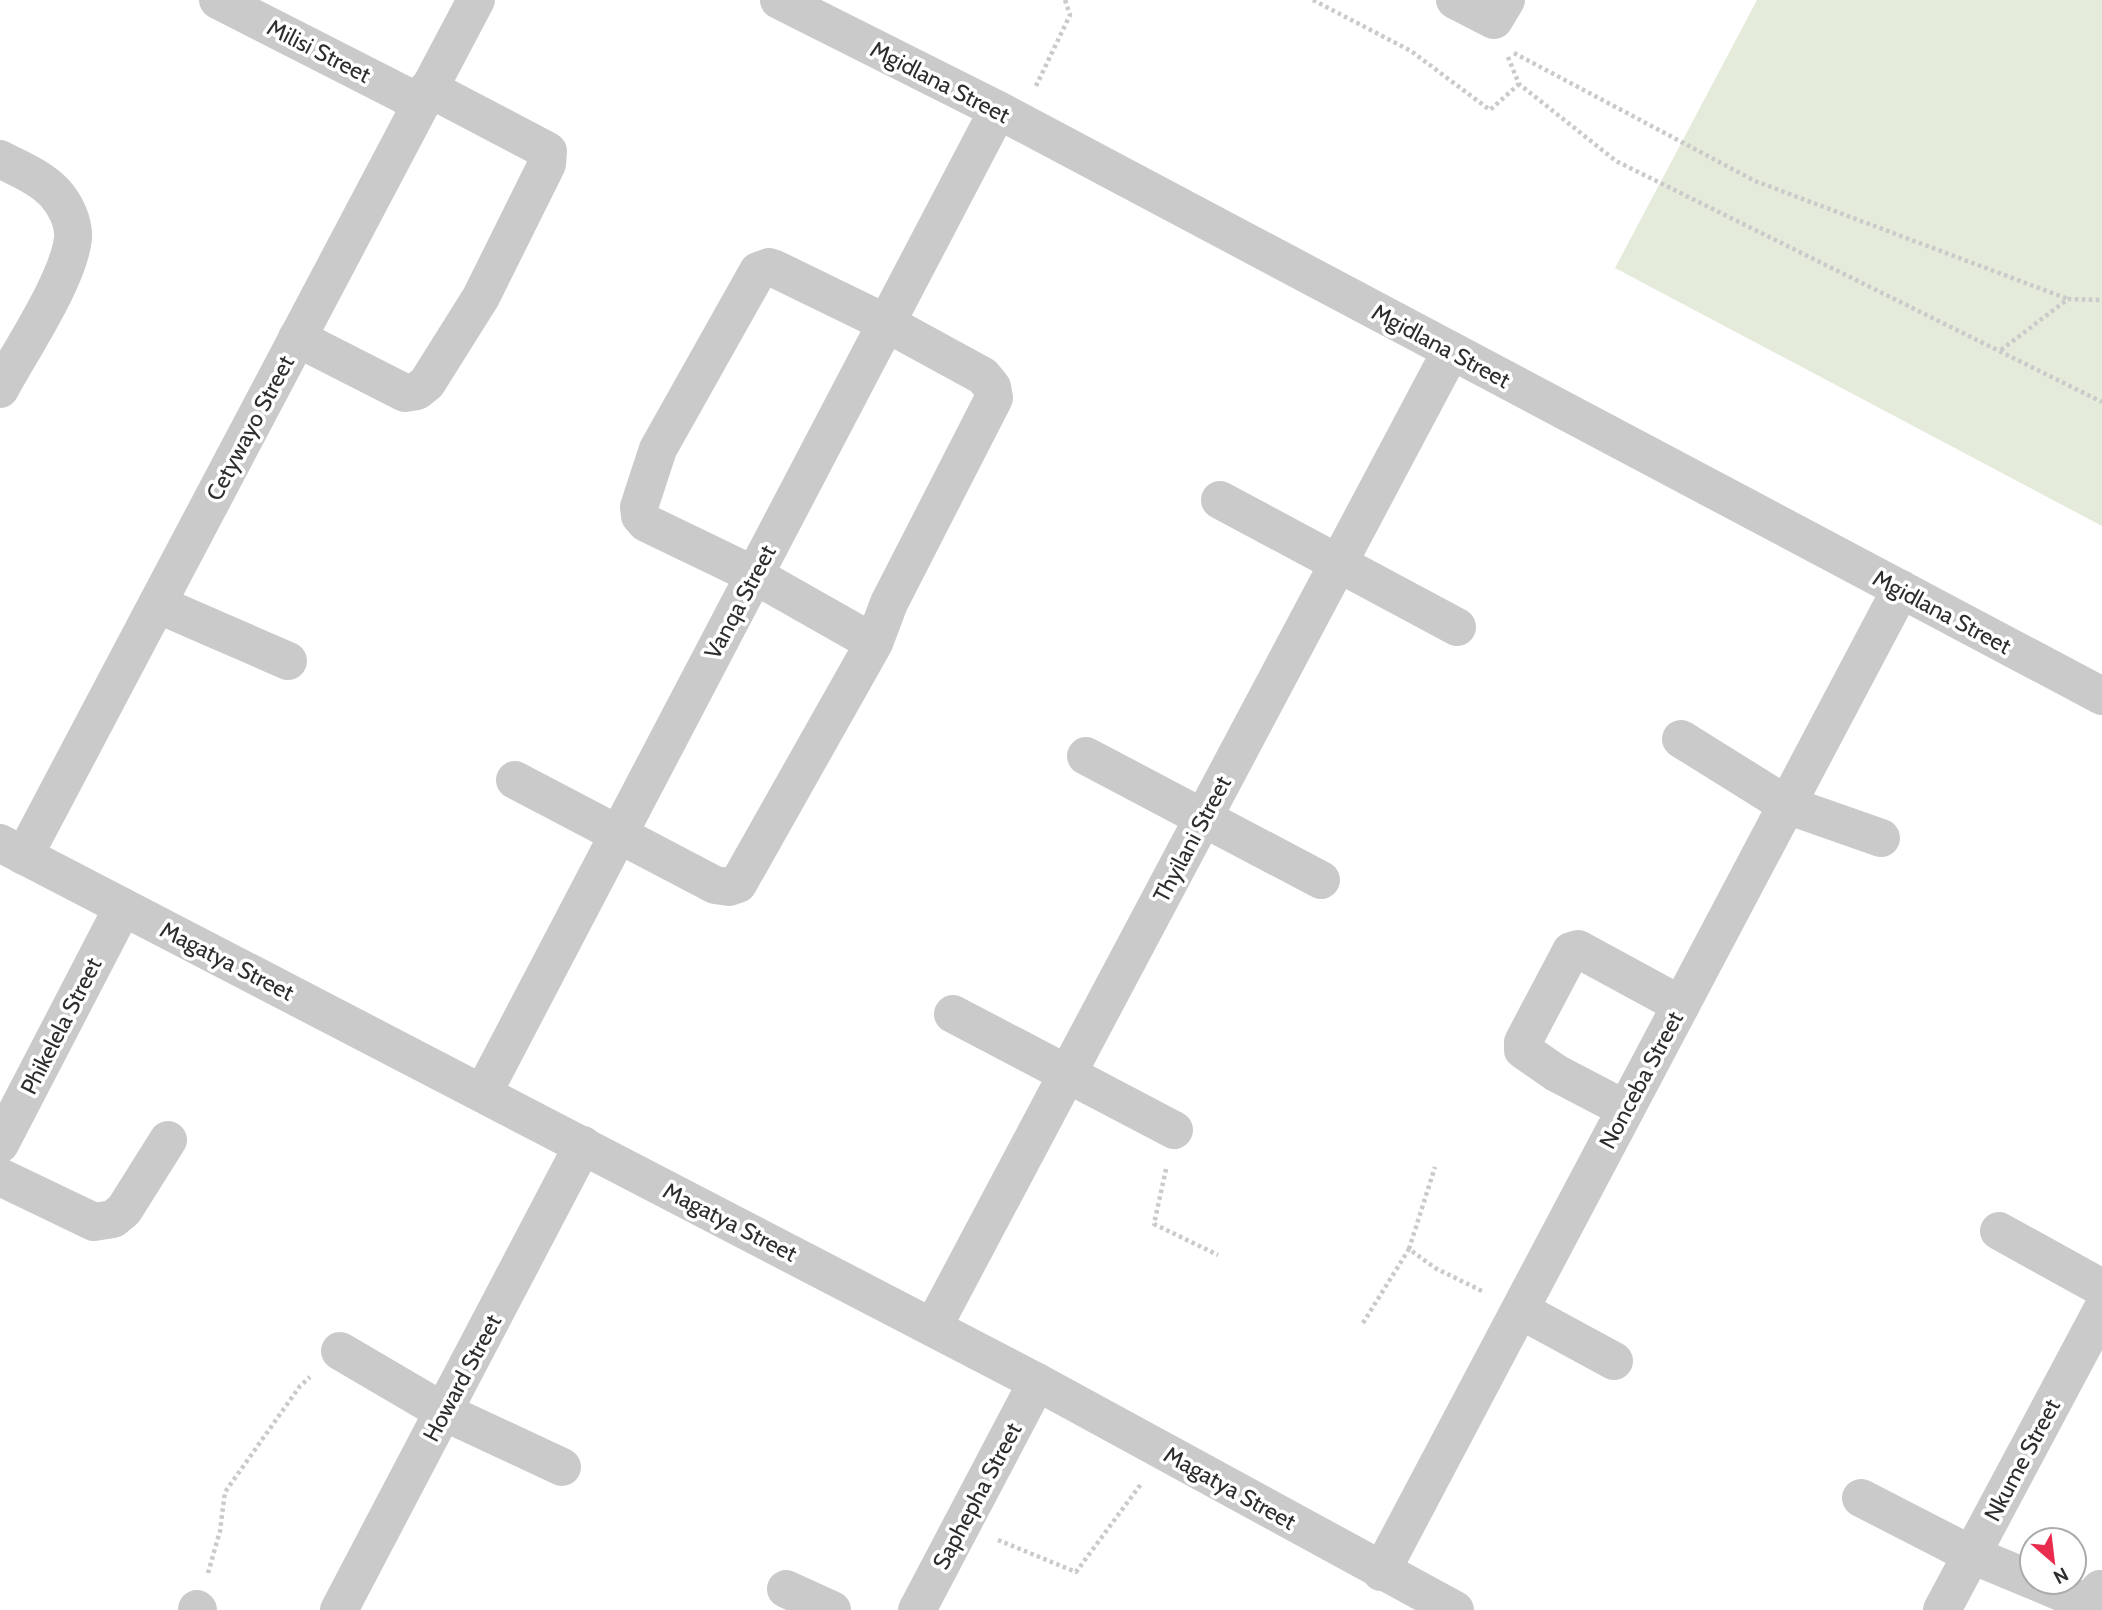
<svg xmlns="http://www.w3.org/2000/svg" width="2102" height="1610" font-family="Cabin,sans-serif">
<rect width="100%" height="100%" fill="#fff"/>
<!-- green -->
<path fill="#e5ebda" d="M1757 0H2102V526L1615 268Z"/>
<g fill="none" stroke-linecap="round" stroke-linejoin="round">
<!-- path -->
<g stroke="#cacaca" stroke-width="4.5" stroke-dasharray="3.5 3.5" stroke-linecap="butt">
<path d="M1313 0 1411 51 1490 110 1519 84"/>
<path d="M1514 53 1755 181 2068 299"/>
<path d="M1508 57 1519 84 1616 161 2102 402"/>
<path d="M1036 86 1070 15 1065 0"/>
<path d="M2001 350 2068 299 2102 300"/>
<path d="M1166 1169 1154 1224 1218 1255"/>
<path d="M1409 1249 1435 1167"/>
<path d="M1363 1323 1409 1249 1435 1268 1484 1292"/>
<path d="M998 1540 1076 1572 1141 1484"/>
<path d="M208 1573 220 1531 225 1492 300 1386 310 1377"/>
</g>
<!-- minor -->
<g stroke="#cacaca" stroke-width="38">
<path d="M218 0 420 103"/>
<path d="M779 0 998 110 2102 696"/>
<path d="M1455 0 1494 20 1506 0"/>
<path d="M0 159C19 169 40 177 55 193 65 204 74 222 73 238 69 279 21 350 0 389"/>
<path d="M297 338 405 393 417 391 427 383 481 297 547 164 548 151 428 88"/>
<path d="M1220 500 1457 627"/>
<path d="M157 604 288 661"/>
<path d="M1681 739 1787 805 1881 838"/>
<path d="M1086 756 1321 880"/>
<path d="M515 780 715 885 729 887 738 884 874 643 889 603 994 398 992 387 983 376 886 323 775 269 769 267 758 271 658 449 639 507 640 516 646 523 754 575 874 643"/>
<path d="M0 843 1037 1382 1455 1610"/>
<path d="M24 856 476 0"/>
<path d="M953 1014 1174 1130"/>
<path d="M483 1093 998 110"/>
<path d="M1625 1109 1556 1073 1523 1050V1042L1571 951 1578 949 1681 1005"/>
<path d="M0 1144 123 907"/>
<path d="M0 1177 94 1222 113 1219 124 1210 168 1140"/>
<path d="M1999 1231 2102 1288"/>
<path d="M1520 1310 1614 1361"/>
<path d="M933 1327 1451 351"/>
<path d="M340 1351 444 1412 562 1467"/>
<path d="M1861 1498 1972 1555 2032 1580"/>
<path d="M1381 1572 1901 589"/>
<path d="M2037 1582 2082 1601 2093 1597 2100 1589"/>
<path d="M786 1589 832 1610"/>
<path d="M197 1609 198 1610"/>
<path d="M339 1610 583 1145"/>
<path d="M917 1610 1037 1382"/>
<path d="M1942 1610 2102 1310"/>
</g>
</g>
<g text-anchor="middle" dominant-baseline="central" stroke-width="7" stroke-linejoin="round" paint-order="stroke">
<!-- street labels -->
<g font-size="23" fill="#2d2d2d" stroke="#fff">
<text transform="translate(319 51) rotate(27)">Milisi Street</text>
<text transform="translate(940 82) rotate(27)">Mgidlana Street</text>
<text transform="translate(1441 346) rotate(28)">Mgidlana Street</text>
<text transform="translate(250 428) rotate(-62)">Cetywayo Street</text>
<text transform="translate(740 602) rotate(-62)">Vanqa Street</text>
<text transform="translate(1942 612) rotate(28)">Mgidlana Street</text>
<text transform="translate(1192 839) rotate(-62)">Thyilani Street</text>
<text transform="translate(227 961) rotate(27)">Magatya Street</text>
<text transform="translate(61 1026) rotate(-63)">Phikelela Street</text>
<text transform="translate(1641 1080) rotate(-62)">Nonceba Street</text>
<text transform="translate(730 1222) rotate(27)">Magatya Street</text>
<text transform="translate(462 1378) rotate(-62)">Howard Street</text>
<text transform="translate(2022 1460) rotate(-62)">Nkume Street</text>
<text transform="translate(1230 1488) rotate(29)">Magatya Street</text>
<text transform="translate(977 1496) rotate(-62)">Saphepha Street</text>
</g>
</g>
<!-- north arrow -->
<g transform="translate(2053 1561) rotate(152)"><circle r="33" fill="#ffffff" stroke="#ababab" stroke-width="2"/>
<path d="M0-5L12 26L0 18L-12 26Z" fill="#e92b4e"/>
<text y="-10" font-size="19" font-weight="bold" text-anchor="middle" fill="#2d2d2d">N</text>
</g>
</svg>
